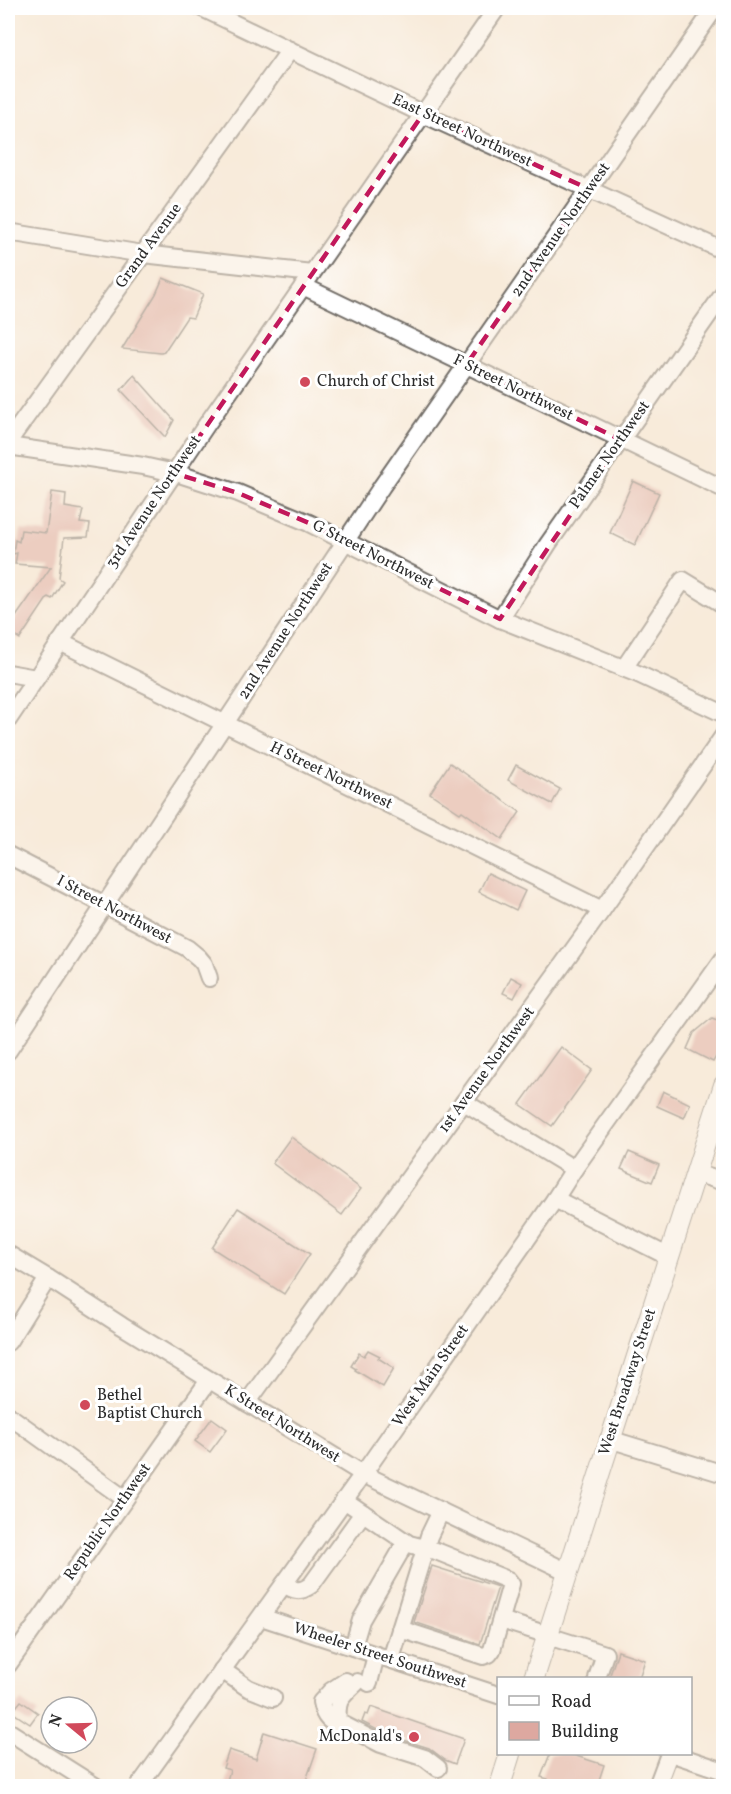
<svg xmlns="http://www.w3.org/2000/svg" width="731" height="1794" font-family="Vollkorn,serif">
<rect width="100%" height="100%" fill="#fff"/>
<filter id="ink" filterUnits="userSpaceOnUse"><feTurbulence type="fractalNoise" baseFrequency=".0167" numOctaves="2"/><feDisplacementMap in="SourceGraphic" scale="12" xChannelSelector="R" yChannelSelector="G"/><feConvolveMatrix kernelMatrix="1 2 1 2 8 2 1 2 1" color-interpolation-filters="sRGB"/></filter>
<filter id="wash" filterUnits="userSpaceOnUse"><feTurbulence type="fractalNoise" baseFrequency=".008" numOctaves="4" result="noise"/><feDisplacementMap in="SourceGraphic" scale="24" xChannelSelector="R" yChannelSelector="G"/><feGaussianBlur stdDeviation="1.35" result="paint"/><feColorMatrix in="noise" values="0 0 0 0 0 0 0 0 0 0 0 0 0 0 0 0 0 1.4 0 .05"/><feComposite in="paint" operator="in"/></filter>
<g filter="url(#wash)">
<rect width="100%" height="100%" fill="#f8ebda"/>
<g id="blocks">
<!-- building -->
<g fill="#dda8a0">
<path d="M163 278 203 294 193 318 187 317 164 352 161 353 122 349 156 294Z"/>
<path d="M134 375 174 420 165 437 121 390Z"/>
<path d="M633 481 659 493 635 545 610 533Z"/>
<path d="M52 492 66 494 65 507 83 510 80 523 90 524 88 537 64 538 59 578 63 581 52 599 48 597 20 639 8 631V628L51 567 15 564 17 553 13 554 15 540 19 542 21 530 46 533Z"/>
<path d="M450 763 520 812 502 839 462 811 460 813 430 793Z"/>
<path d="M516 765 560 789 552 804 508 780Z"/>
<path d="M488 873 525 891 516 910 479 892Z"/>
<path d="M511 977 522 983 514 998 503 993Z"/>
<path d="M712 1018 722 1022V1045L713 1062 687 1049 694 1033Z"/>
<path d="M561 1047 592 1070 552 1126 520 1104Z"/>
<path d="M663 1091 690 1104 684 1118 657 1106Z"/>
<path d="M291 1137 361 1189 342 1215 272 1163Z"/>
<path d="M629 1152 659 1165 652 1182 621 1169Z"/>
<path d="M238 1208 310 1254 284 1294 212 1248Z"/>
<path d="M368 1350 380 1356 378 1358 394 1368 383 1387 355 1370 356 1369 351 1366 359 1353 364 1356Z"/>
<path d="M212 1418 227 1429 210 1452 195 1441Z"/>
<path d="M432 1566 498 1587 480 1644 414 1622Z"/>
<path d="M618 1651 645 1660 639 1678H609Z"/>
<path d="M21 1701 38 1713 30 1724 12 1712Z"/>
<path d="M371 1707 464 1739 455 1764 445 1760 429 1748 385 1734 362 1722 365 1714 368 1715Z"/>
<path d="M264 1732 317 1749 304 1786H235L226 1784 230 1770 223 1768 229 1750 256 1759Z"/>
<path d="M550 1754H570L604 1765 597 1786H546L548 1779 541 1777Z"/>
</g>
</g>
</g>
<g filter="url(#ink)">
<use href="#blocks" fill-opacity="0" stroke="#736e68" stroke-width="1.5"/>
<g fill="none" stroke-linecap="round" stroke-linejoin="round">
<!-- minor casing -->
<g stroke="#736e68" stroke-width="20">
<g id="minor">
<path d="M202 8 423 114 724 251"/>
<path d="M8 232 143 254 312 273"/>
<path d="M303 286 724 489"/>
<path d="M8 442 290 50"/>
<path d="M8 446 143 466 179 474 238 493 309 523 500 619 638 674 724 714"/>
<path d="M500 619 548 544 724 293"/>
<path d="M60 642 602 910"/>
<path d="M624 668 683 580 724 605"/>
<path d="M8 673 36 678"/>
<path d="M8 720 207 424 497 8"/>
<path d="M8 855 105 905 187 948 199 958 204 964 209 978"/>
<path d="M8 1051 382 486 715 8"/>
<path d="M464 1102 574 1169"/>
<path d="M695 1173 724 1182"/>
<path d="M555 1199 669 1257"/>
<path d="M8 1254 48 1278 122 1326 363 1474 568 1572"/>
<path d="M8 1342 48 1278"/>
<path d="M247 1403 602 910 724 735"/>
<path d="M8 1415 125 1499"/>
<path d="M609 1439 724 1474"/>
<path d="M344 1500 409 1544 436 1551 508 1580 511 1584 492 1650 489 1654 483 1656 400 1629"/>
<path d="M284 1584C294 1591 300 1593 311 1585L363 1513"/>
<path d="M261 1617 498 1695"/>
<path d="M501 1620 548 1635"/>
<path d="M548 1636 605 1654 597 1678"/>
<path d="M353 1647 361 1620 406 1542"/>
<path d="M391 1659 429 1536 441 1511"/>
<path d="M8 1665 209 1380"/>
<path d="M222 1670 248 1688 273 1698"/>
<path d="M357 1682C341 1698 336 1698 338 1722L381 1744 425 1758 438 1768"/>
<path d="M369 1683 376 1655"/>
<path d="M345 1728C329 1722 324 1718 321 1702L331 1691 346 1681"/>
<path d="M8 1731 95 1786"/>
<path d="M673 1754 724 1771"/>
<path d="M139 1786 363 1474 555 1199 574 1169 724 958"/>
<path d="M657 1786 669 1754"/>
</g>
</g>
<!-- major casing -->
<g stroke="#736e68" stroke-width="22">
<g id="major">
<path d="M534 1678 724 1085"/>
<path d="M500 1786 510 1754"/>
</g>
</g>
<!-- minor -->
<use href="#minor" stroke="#fff" stroke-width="16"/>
<!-- major -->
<use href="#major" stroke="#fff" stroke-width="20"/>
</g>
</g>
<!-- marked area -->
<path d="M0 0H731V1794H0ZM423 114 589 189 466 365 621 440 500 619 309 523 238 493 174 473Z" fill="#f8ebda" fill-opacity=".55" fill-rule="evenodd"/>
<path fill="none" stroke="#c2185b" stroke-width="4.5" stroke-dasharray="12 8" stroke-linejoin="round" d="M423 114 589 189 466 365 621 440 500 619 309 523 238 493 174 473Z"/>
<!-- markers -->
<g fill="#d1495b" stroke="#fff" stroke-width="2">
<circle cx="305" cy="382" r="6"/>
<circle cx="85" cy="1405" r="6"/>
<circle cx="414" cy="1737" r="6"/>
</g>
<g text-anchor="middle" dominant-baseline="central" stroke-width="6" stroke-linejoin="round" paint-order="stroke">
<!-- street labels -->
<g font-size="16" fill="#2b2b2b" stroke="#fff">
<text transform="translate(462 131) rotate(25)">East Street Northwest</text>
<text transform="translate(561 230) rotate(-55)">2nd Avenue Northwest</text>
<text transform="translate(149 246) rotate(-54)">Grand Avenue</text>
<text transform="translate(513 388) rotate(26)">F Street Northwest</text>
<text transform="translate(610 455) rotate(-55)">Palmer Northwest</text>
<text transform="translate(154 502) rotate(-56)">3rd Avenue Northwest</text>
<text transform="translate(373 555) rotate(27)">G Street Northwest</text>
<text transform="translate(286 631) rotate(-57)">2nd Avenue Northwest</text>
<text transform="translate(331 776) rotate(26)">H Street Northwest</text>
<text transform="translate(114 910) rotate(28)">I Street Northwest</text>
<text transform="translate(487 1070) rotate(-54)">1st Avenue Northwest</text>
<text transform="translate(431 1376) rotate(-55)">West Main Street</text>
<text transform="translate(628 1382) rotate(-72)">West Broadway Street</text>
<text transform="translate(282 1424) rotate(32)">K Street Northwest</text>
<text transform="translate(108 1522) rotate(-55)">Republic Northwest</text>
<text transform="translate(380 1656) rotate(18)">Wheeler Street Southwest</text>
</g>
<!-- poi labels -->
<g font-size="16" fill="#2b2b2b" stroke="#fff" text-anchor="start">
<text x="317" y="382">Church of Christ</text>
<text x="97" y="1396">Bethel<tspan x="97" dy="18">Baptist Church</tspan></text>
<text x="402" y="1737" text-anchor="end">McDonald's</text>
</g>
</g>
<!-- margin -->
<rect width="731" height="1794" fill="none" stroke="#fff" stroke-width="30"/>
<!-- legend -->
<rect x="497" y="1677" width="195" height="78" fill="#ffffff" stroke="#aaaaaa" stroke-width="1.5"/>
<rect x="509" y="1696" width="30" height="9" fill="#ffffff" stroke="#aaaaaa" stroke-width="1.5"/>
<text x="551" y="1707" font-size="18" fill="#2b2b2b">Road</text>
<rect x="509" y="1722" width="30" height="18" fill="#dda8a0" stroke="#aaaaaa" stroke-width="1.5"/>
<text x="551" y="1737" font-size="18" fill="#2b2b2b">Building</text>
<!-- north arrow -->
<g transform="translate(69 1725) rotate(289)"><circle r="28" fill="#ffffff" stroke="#aaaaaa" stroke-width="1.5"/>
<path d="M0-4.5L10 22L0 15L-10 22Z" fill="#d1495b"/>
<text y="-9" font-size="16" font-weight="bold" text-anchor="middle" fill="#2b2b2b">N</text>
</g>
</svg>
